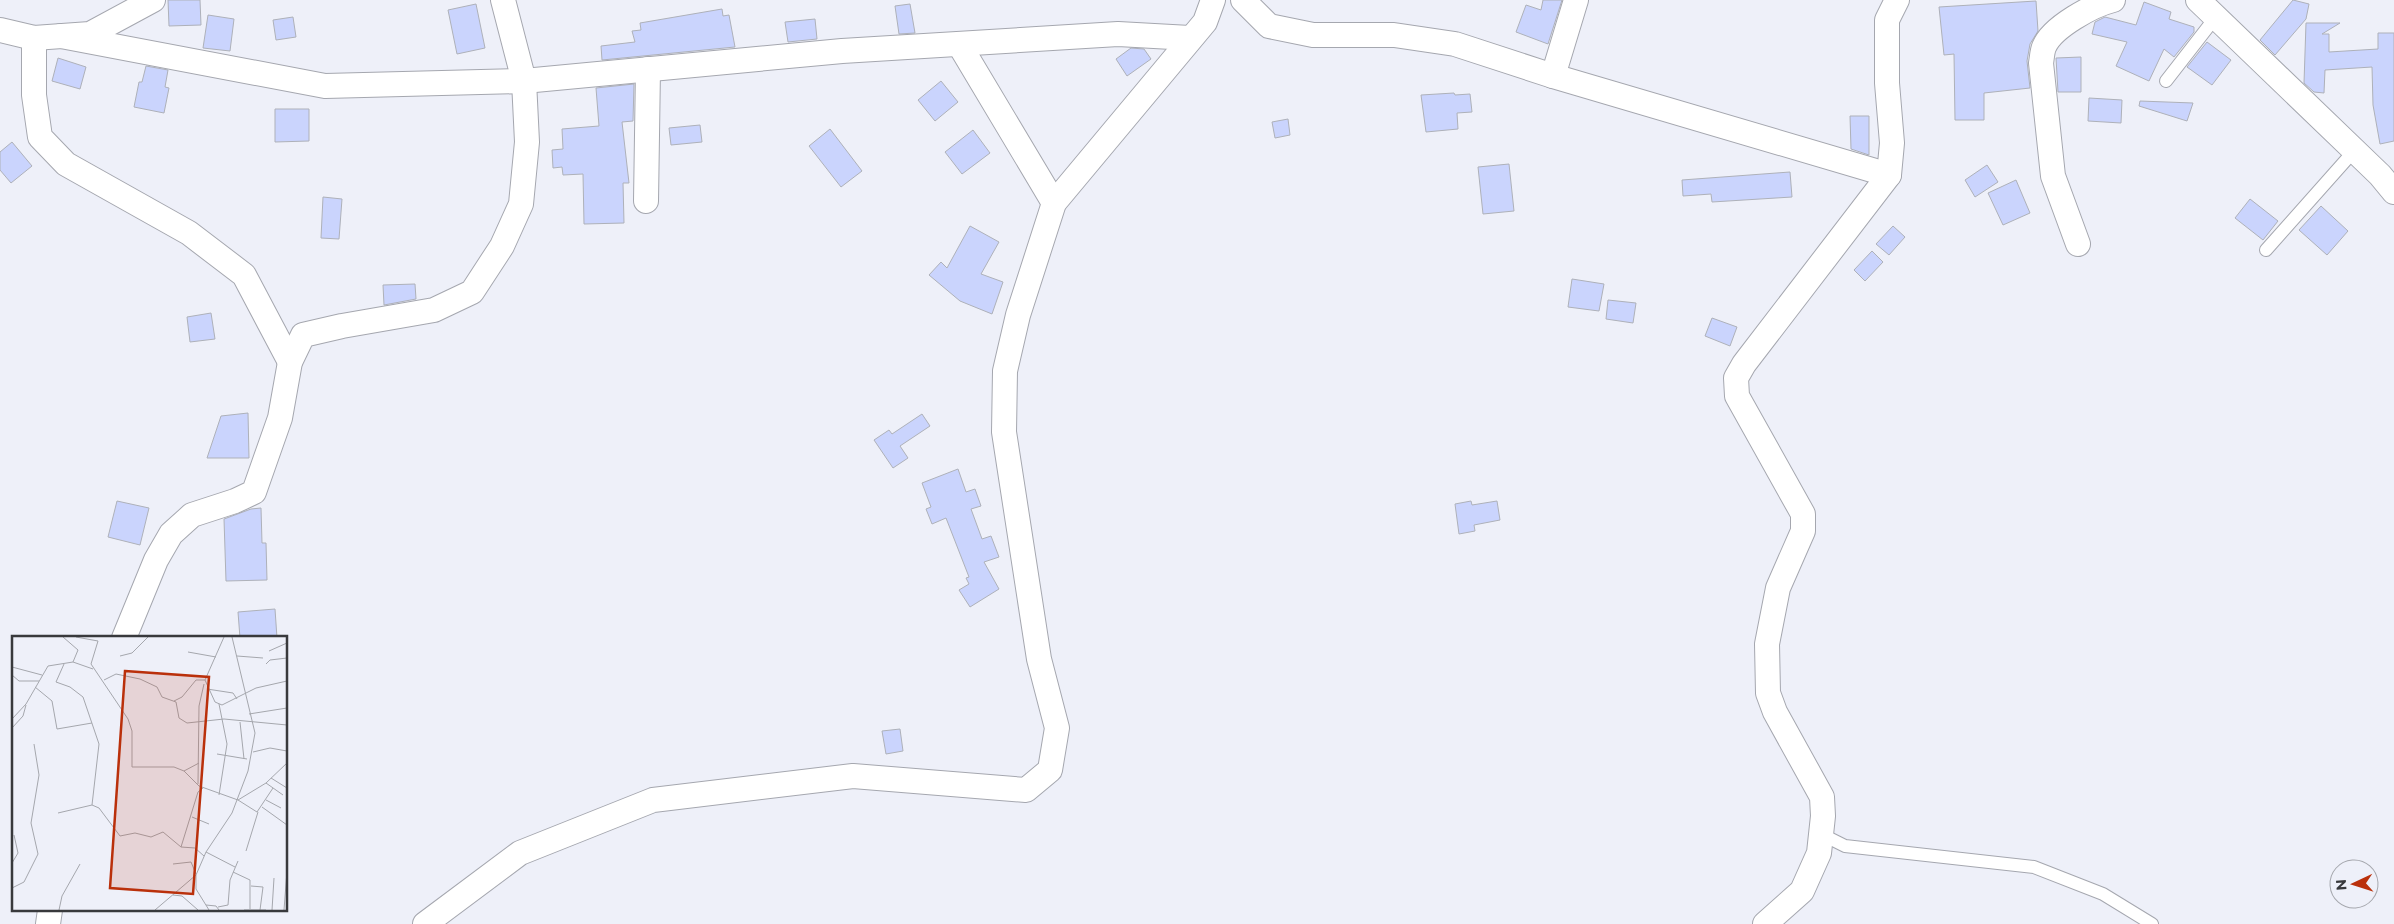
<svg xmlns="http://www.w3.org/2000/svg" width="2394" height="924" font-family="Montserrat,sans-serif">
<rect width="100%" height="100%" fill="#eef0f9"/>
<!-- building -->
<g fill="#cad4fd" stroke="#aeb1b9">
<path d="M168 0H200L201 25 169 26Z"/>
<path d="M1543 0H1562L1548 44 1516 32 1526 5 1541 10Z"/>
<path d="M2293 0 2309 4 2306 19 2275 55 2260 40Z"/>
<path d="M2036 1 2038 31 2030 44 2027 61 2030 88 1984 93V120H1955L1954 54 1944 55 1939 7Z"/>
<path d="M2144 2 2171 12 2169 19 2194 27V32L2174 57 2164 49 2149 81 2116 66 2127 42 2092 34 2095 22 2105 17 2136 25Z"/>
<path d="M476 4 485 48 457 54 448 10Z"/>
<path d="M910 4 915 33 899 34 895 6Z"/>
<path d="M722 9 723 16 729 15 735 47 602 60 601 46 635 42 632 31 641 30 640 23Z"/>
<path d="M208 15 234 19 230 51 203 48Z"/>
<path d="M293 17 296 37 276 40 273 20Z"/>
<path d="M815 19 817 39 788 42 785 22Z"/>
<path d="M2306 23H2340L2322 34H2329V52L2378 49V33H2394V141L2380 144 2373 105 2372 67 2325 70 2324 93 2314 92 2304 83Z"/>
<path d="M2207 42 2231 60 2212 85 2187 67Z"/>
<path d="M1131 48 1144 49 1151 59 1127 76 1116 59Z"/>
<path d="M2081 57V92H2058L2056 58Z"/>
<path d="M58 58 86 67 80 89 52 81Z"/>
<path d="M146 66 168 70 165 87 169 88 164 113 134 107 139 82H142Z"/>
<path d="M941 81 958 102 935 121 918 100Z"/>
<path d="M634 84 633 121 622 122 629 183H623L624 223 584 224 583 174 563 175 562 167 553 168 552 150 563 149 562 129 599 126 596 88Z"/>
<path d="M1454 93 1455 95 1470 94 1472 112 1457 113 1458 129 1426 132 1421 95Z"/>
<path d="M2089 98 2122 100 2121 123 2088 121Z"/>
<path d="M2140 101 2193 103 2187 121 2139 106Z"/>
<path d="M275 109H309V141L275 142Z"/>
<path d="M1850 116H1869V155L1851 149Z"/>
<path d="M1288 119 1290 135 1275 138 1272 122Z"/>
<path d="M700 125 702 142 671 145 669 128Z"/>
<path d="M830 129 862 171 841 187 809 146Z"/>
<path d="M973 130 990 153 962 174 945 152Z"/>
<path d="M12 142 32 166 11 183 0 170V152Z"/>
<path d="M1509 164 1514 211 1483 214 1478 167Z"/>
<path d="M1987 165 1998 182 1975 197 1965 180Z"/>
<path d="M1790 172 1792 197 1712 202 1711 194 1683 196 1682 180Z"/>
<path d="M2016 180 2030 213 2003 225 1988 193Z"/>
<path d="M323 197 342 199 339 239 321 238Z"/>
<path d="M2250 199 2278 221 2263 240 2235 218Z"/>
<path d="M2321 206 2348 231 2327 255 2299 230Z"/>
<path d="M970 226 999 242 981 274 1003 282 992 314 960 301 929 275 941 262 947 268Z"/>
<path d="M1893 226 1905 237 1889 255 1876 244Z"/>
<path d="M1872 251 1883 262 1865 281 1854 270Z"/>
<path d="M1572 279 1604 284 1599 311 1568 307Z"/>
<path d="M415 284 416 299 384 305 383 285Z"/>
<path d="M1608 300 1636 303 1633 323 1606 319Z"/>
<path d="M211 313 215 339 190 342 187 317Z"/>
<path d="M1712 318 1737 327 1730 346 1705 336Z"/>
<path d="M248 413 249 458H207L221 416Z"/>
<path d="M922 414 930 426 900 446 908 458 893 468 874 440 889 430 892 434Z"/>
<path d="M958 469 966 492 975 489 981 506 971 509 982 539 991 536 999 557 984 562 999 589 970 607 959 590 969 584 966 578 969 577 946 518 932 524 926 509 931 507 922 483Z"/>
<path d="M117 501 149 508 140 545 108 537Z"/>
<path d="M1471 501 1472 505 1497 501 1500 520 1474 525 1475 531 1459 534 1455 504Z"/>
<path d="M261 508 262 543H266L267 580 226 581 224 519 251 509Z"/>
<path d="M275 609 277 638H240L238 612Z"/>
<path d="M900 729 903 751 886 754 882 731Z"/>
</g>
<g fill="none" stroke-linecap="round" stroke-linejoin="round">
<!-- service casing -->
<g stroke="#a5a7af" stroke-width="14">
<g id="service">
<path d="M2166 81 2215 18"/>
<path d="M2266 250 2354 151"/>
<path d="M1821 834 1845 846 2034 867 2103 894 2152 924"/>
</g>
</g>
<!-- minor casing -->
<g stroke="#a5a7af" stroke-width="26">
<g id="minor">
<path d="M1243 0 1269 26 1313 35H1394L1455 44 1553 76 1889 175"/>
<path d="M2198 0 2380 175 2394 192"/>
<path d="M0 30 34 38 90 34 153 0"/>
<path d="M61 36 325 86 524 81 842 51 1118 34 1190 38"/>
<path d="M34 38V95L40 137 66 164 189 233 244 275 290 362"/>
<path d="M959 44 1054 203"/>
<path d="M1553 76 1576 0"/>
<path d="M646 201 648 69"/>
<path d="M2078 244 2053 176 2041 63C2042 58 2042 52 2044 47 2052 27 2093 5 2113 0"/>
<path d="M124 638 156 560 171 534 192 515 235 501 254 492 280 418 290 362 303 335 342 326 434 310 472 292 502 246 521 204 527 142 524 81 503 0"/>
<path d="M48 924 50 910"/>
<path d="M425 924 520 853 653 800 853 776 1026 790 1050 770 1057 728 1039 659 1004 432 1005 371 1018 315 1054 203 1205 22 1213 0"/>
<path d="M1765 924 1802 891 1819 853 1823 816 1822 797 1775 712 1768 693 1767 644 1778 588 1803 531V514L1737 396 1736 378 1744 364 1889 175 1892 143 1887 83V20L1897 0"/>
</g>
</g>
<!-- service -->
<use href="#service" stroke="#fff" stroke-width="12"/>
<!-- minor -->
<use href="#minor" stroke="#fff" stroke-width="24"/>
</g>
<!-- overview -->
<g transform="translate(12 636)">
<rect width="275" height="275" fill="#eef0f9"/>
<path fill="none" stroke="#a5a7ad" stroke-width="1" d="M51 1 66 14 61 26 81 33M64 1 86 5 79 28 116 83 120 95V131H162L172 135 187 150 226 164 245 176 261 152M212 1 193 44 203 66 210 69 244 52 275 45M257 15 275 7M176 16 204 21M108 20 120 17 136 1M225 20 251 22M52 28 44 46 58 51 71 61 87 108 80 169M254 28 258 24 275 22M0 31 30 39M0 39 7 45H27M92 44 104 38 128 43 145 51 150 61 164 66 167 82 175 87 212 83 275 89M23 51 40 65 45 93 80 87M195 53 221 57 225 63M162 65 170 61 184 44H193M237 78 275 72M0 83 14 68 36 30 61 26M228 86 232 123M0 92 11 80 14 69M241 116 258 112 275 115M205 118 235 123M172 135 187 127M259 142 275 152M254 147 271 159M186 148 187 70 192 48M207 159 215 108 207 68M226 164 254 147 275 127M254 164 269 172M250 171 275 189M46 177 80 169 87 172 108 200 123 197 139 201 151 196 169 211 183 212 192 220M180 181 197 188M169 211 186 156 191 152M234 215 246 176M194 216 223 231M0 227 6 217 2 199M161 228 179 226 184 238M221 236 238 244V273M184 239V253L197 274M239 250 251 251 248 274M0 252 12 246 26 218 19 187 27 139 22 108M161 259 170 260 186 274M194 269 204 270 207 274M206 271 216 269 218 244 226 225M47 274 50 260 68 228M143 274 184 239 194 216 220 177 236 135 243 97 220 1M232 274H254M260 274 262 242M272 274 275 235"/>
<path fill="#ba300b" fill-opacity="0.15" stroke="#ba300b" stroke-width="2.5" d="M113 35 197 41 181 258 98 252Z"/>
<rect width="275" height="275" fill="none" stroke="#38393c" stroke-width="2.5"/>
</g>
<!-- north arrow -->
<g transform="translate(2354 884) rotate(266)"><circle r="24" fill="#eef0f9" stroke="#a5a7ad"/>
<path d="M0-4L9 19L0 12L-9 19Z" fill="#ba300b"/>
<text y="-8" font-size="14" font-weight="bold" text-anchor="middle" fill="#38393c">N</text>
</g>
</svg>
